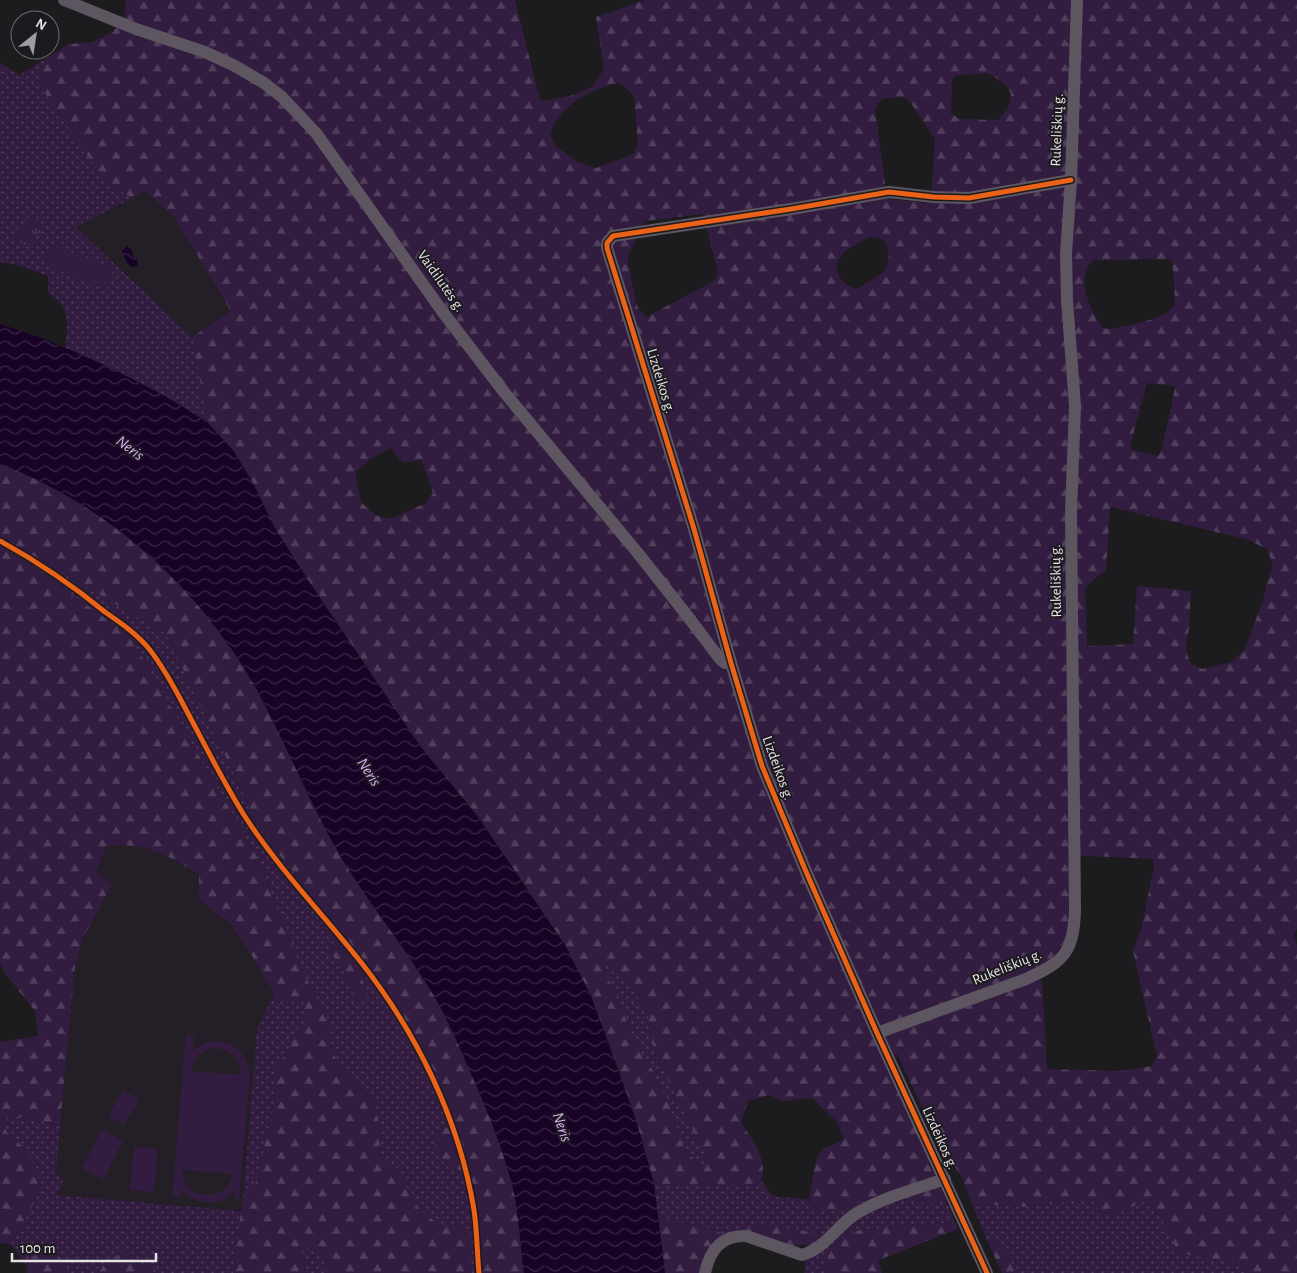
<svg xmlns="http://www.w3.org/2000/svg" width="1297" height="1273" font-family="'Alegreya Sans',sans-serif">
<defs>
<pattern id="grass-dots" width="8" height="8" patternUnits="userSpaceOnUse" patternTransform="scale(1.25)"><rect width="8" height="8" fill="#321d40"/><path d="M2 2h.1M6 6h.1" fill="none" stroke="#503e5c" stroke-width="1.8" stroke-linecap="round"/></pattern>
<pattern id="forest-firs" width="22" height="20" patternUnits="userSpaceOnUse" patternTransform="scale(1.25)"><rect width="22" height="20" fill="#321d40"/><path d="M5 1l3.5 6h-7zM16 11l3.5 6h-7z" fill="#503e5c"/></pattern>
<pattern id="park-tufts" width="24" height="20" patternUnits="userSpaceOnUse" patternTransform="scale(1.25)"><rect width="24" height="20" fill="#321d40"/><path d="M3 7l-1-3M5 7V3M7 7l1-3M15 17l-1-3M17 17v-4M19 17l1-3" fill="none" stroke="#503e5c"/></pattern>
<pattern id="water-waves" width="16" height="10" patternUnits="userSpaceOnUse" patternTransform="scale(1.25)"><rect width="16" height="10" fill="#180225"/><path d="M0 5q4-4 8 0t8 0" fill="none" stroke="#392745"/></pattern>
</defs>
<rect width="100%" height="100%" fill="#1c1b1d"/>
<!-- built -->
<g fill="#241e27">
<path d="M145 191 174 217 231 311 192 337 76 226Z"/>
<path d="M129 844 163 853 199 874V900L230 924 249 951 274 993 257 1030 242 1211 55 1195 63 1180 55 1175 75 967 83 938 112 886 96 873 107 846Z"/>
</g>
<!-- grass -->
<g fill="url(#grass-dots)">
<path d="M48 57 38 73 104 180 132 198 76 227 192 337 208 423C164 392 115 370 65 348 67 331 71 313 57 300 54 297 51 295 48 292V276L21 266 0 262V63L19 75Z"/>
<path d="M0 536 166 634 262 832 339 932 330 951 345 974 357 1003 361 976 369 973 409 1026 439 1078 455 1123 436 1132 439 1159C449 1168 464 1168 471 1180 480 1194 480 1254 482 1273H472L468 1237 458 1223 444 1229 419 1209 396 1168 376 1152 382 1137 372 1098 338 1064 332 1049 326 1014 309 984 297 958 256 855 130 636 20 557 0 547Z"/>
<path d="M606 965 616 968 647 1010 654 1052 710 1163 703 1170 684 1148 669 1105 653 1072 638 1047 605 971Z"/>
<path d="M301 998 309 1016 275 1071 274 1106 254 1190 244 1188 257 1029 271 1000 285 1005Z"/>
<path d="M11 1115 60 1126 56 1175 64 1180 56 1195 242 1211 233 1273H158L149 1265 136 1266 132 1263 105 1264 99 1273H67L66 1268 49 1252C37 1252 31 1255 26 1266L11 1244C16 1234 39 1197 39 1189 39 1172 31 1155 19 1143 10 1134 3 1133 4 1119Z"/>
<path d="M761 1180 771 1194 777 1197 809 1199 808 1205 843 1210 867 1199 912 1185 918 1202 944 1204 947 1202 955 1222 860 1230 840 1237 835 1243 825 1268 828 1273H804L807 1245 819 1238 740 1230 724 1235C703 1223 682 1222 659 1221L654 1184 744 1187Z"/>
<path d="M1091 1198 1118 1213 1145 1201 1155 1207 1180 1253C1203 1257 1233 1258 1252 1273H1015C1008 1256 1007 1243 987 1240L972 1204 1030 1207Z"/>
<path d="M307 1247 319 1252 327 1264 325 1273H306L302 1252Z"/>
</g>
<!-- forest -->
<g fill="url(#forest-firs)" fill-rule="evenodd">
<path d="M126 0H515L540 100 545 101 574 95 593 86 604 69 596 17 645 0H1297V928L1294 935 1297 946V1273H1252L1245 1268 1234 1263 1179 1253 1155 1207 1145 1201 1118 1213 1102 1216 1091 1198 1030 1207 972 1204 962 1178 935 1134 897 1054 885 1060 947 1202 944 1204 918 1202 912 1185 867 1199 844 1210 815 1209 808 1205 816 1160 823 1149 844 1140 838 1123 812 1098 782 1101 769 1095 748 1101 741 1123C753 1140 768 1159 761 1180L744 1187 654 1184 642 1139 611 1048 591 996 566 946 478 816 420 746 291 554 275 528 242 464 232 449 208 423 192 337 231 311 174 217 145 191 132 198 104 180 40 86 38 73 48 57 69 44 92 42 113 32 124 18ZM988 73 1006 85 1011 94 1008 109 998 120 959 119 951 113 952 80 955 76ZM618 83 627 89 634 96 638 145 633 154 596 168 577 162 556 146 550 134C560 105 590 89 618 83ZM903 97 911 103 935 139 931 200 927 203 887 199 875 108 882 99ZM703 214 718 273 715 279 707 285 646 317 640 311 636 303 628 262 629 253 645 221ZM870 237 880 238 887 244 889 260 884 272 857 289C844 285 837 278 836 264L845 251ZM1168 259 1172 262C1173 271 1176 297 1174 305 1169 319 1125 326 1110 329L1103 328C1092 313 1080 289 1086 270 1087 267 1091 263 1093 260ZM1147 383 1175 386 1172 404 1161 451 1158 456 1132 450 1130 446ZM390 448 403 463 421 460 430 483 433 493 426 503 391 519 375 515 361 502 355 473 369 460ZM1110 507 1246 539 1267 549 1273 565 1266 585 1263 601 1260 608 1244 651 1231 662 1202 669 1191 664 1187 654 1186 643 1189 629 1191 591 1137 586 1133 644 1087 646 1085 587 1106 570ZM1070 855 1152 859 1154 865 1142 926 1133 951 1157 1057 1152 1066 1120 1071 1047 1069 1042 982 1033 969 1051 959 1068 938ZM606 965 616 968 647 1010 654 1052 709 1163 703 1170 684 1148 669 1105 653 1071 638 1047 605 971Z"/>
<path d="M0 464C109 505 202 590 258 692 287 746 310 804 341 857 368 902 401 942 428 986 445 1013 457 1042 470 1071 486 1108 502 1144 512 1184 519 1213 520 1243 524 1273H482C480 1250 481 1201 472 1181 465 1165 439 1170 436 1151 435 1145 436 1138 436 1132L455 1123 439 1078 409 1026 369 973 361 976 368 1000 362 1005 357 1003 345 974 330 951 339 932 262 832 166 634 0 536Z"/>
<path d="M0 547 20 557 130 636 256 855 297 958 309 984 326 1014 332 1049 338 1064 372 1098 382 1137 377 1152 396 1168 419 1209 444 1229 457 1223 468 1237 472 1273H325L327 1264 319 1252 307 1247 302 1253 306 1273H233L244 1188 254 1189 274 1106 275 1071 308 1016 301 998 285 1005 271 1000 274 993 249 951 230 924 199 900V874C166 855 147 842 107 846L96 872 112 885 83 938 75 967 60 1126 11 1115 4 1119C3 1133 10 1134 19 1143 31 1155 39 1172 39 1189 39 1197 16 1234 11 1244L0 1243V1042L38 1036 35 1011 5 973 0 963Z"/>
<path d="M659 1221C682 1222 703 1223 724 1235L702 1273H665Z"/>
<path d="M955 1222 958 1229 878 1260 882 1273H828L825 1268V1253L840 1237 860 1230Z"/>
<path d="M753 1224 812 1232 820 1238 807 1245 792 1246 740 1230Z"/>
<path d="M987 1240C1008 1243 1008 1256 1015 1273H1002Z"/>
<path d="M39 1252H49L61 1258 67 1273H27C26 1262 30 1258 39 1252Z"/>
<path d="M123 1252 131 1255 132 1263 136 1266 149 1265 158 1273H99L104 1264Z"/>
</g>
<!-- park -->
<path fill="url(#park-tufts)" d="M26 218 44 225 30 248 14 238Z"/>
<!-- pitch -->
<g fill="#321d40" fill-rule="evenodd">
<path d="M52 245 114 269 107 289 44 265Z"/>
<path d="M186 1035 194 1036 193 1051C217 1030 245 1044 250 1073L239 1199H234L235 1191C220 1208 197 1206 182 1190L181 1197H172ZM212 1048C229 1048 241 1057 241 1075L191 1071C192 1058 201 1052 212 1048ZM183 1170 233 1174C226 1206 180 1199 183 1170Z"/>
<path d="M123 1090 139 1099 124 1125 108 1116Z"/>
<path d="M102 1130 123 1141 103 1180 82 1168Z"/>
<path d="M134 1146 158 1149 154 1192 130 1190Z"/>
</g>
<!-- water -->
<g fill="url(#water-waves)">
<path d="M127 246 132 250 133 256 138 260 137 266 132 267 127 263 122 251Z"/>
<path d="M0 324 50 341 109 367 165 396 208 423 232 449 253 483 275 528 309 582 420 746 478 817 566 947 591 996 635 1117 654 1184 665 1273H524C520 1243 519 1213 512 1184 501 1143 485 1105 468 1067 456 1039 444 1011 428 986 401 942 368 902 341 857 310 804 287 746 258 692 202 590 109 505 0 464Z"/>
</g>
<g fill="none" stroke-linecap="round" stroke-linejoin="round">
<!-- minor -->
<g stroke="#5d5661" stroke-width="12">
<path d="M64 0 136 29 205 52 235 66 264 83 282 97 316 133 442 311 504 392 637 552 686 614 720 659 725 663H731"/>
<path d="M877 1033 1026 979C1064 962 1074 952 1075 909L1071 512 1075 406 1067 300 1066 254 1071 180 1077 0"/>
<path d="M705 1273C710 1250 721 1235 746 1236L802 1255C826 1248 837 1225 857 1213 884 1197 916 1189 945 1179"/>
<path d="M987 1273 877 1033 807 874 762 766 731 663 694 529 607 248V243L613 236 791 209 889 192 934 197 969 198 1071 180"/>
</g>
<!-- cycleway casing -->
<g stroke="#1c1a1e" stroke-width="8">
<g id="cycleway">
<path d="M0 541C38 562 72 585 105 612 121 623 138 635 150 650 163 667 173 685 183 704 203 741 222 780 244 815 278 868 322 913 360 961 417 1033 459 1119 474 1210 477 1230 477 1252 479 1273"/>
<path d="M987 1273 877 1033 807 874 762 766 731 663 694 529 607 248V243L613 236 791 209 889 192 934 197 969 198 1071 180"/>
</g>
</g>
<!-- cycleway -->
<use href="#cycleway" stroke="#ea6118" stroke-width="5"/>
</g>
<g text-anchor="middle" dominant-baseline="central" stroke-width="4" stroke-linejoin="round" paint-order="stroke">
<!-- street labels -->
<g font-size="15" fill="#e5e3e6" stroke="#1c1a1e">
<text transform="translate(1057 130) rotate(-88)">Rukeliškių g.</text>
<text transform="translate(441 281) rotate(55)">Vaidilutės g.</text>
<text transform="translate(661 381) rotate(73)">Lizdeikos g.</text>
<text transform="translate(1056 581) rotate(-91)">Rukeliškių g.</text>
<text transform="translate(778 768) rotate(70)">Lizdeikos g.</text>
<text transform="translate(1007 967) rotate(-22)">Rukeliškių g.</text>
<text transform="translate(940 1138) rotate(66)">Lizdeikos g.</text>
</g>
<!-- water labels -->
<g font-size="16" font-style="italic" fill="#daaef9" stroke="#1c1a1e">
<text transform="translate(130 448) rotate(37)">Neris</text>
<text transform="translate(369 772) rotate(57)">Neris</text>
<text transform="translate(562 1127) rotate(71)">Neris</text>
</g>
</g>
<!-- north arrow -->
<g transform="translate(35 35) rotate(30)"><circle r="24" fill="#1c1a1e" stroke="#6c6a6e"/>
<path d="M0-4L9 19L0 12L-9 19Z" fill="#9f9da0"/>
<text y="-8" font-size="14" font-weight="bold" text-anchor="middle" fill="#e5e3e6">N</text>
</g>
<!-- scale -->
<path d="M12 1253v8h144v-8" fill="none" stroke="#e5e3e6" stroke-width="2.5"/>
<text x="20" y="1253" font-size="15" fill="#e5e3e6" stroke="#1c1a1e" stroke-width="4" paint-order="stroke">100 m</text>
</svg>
